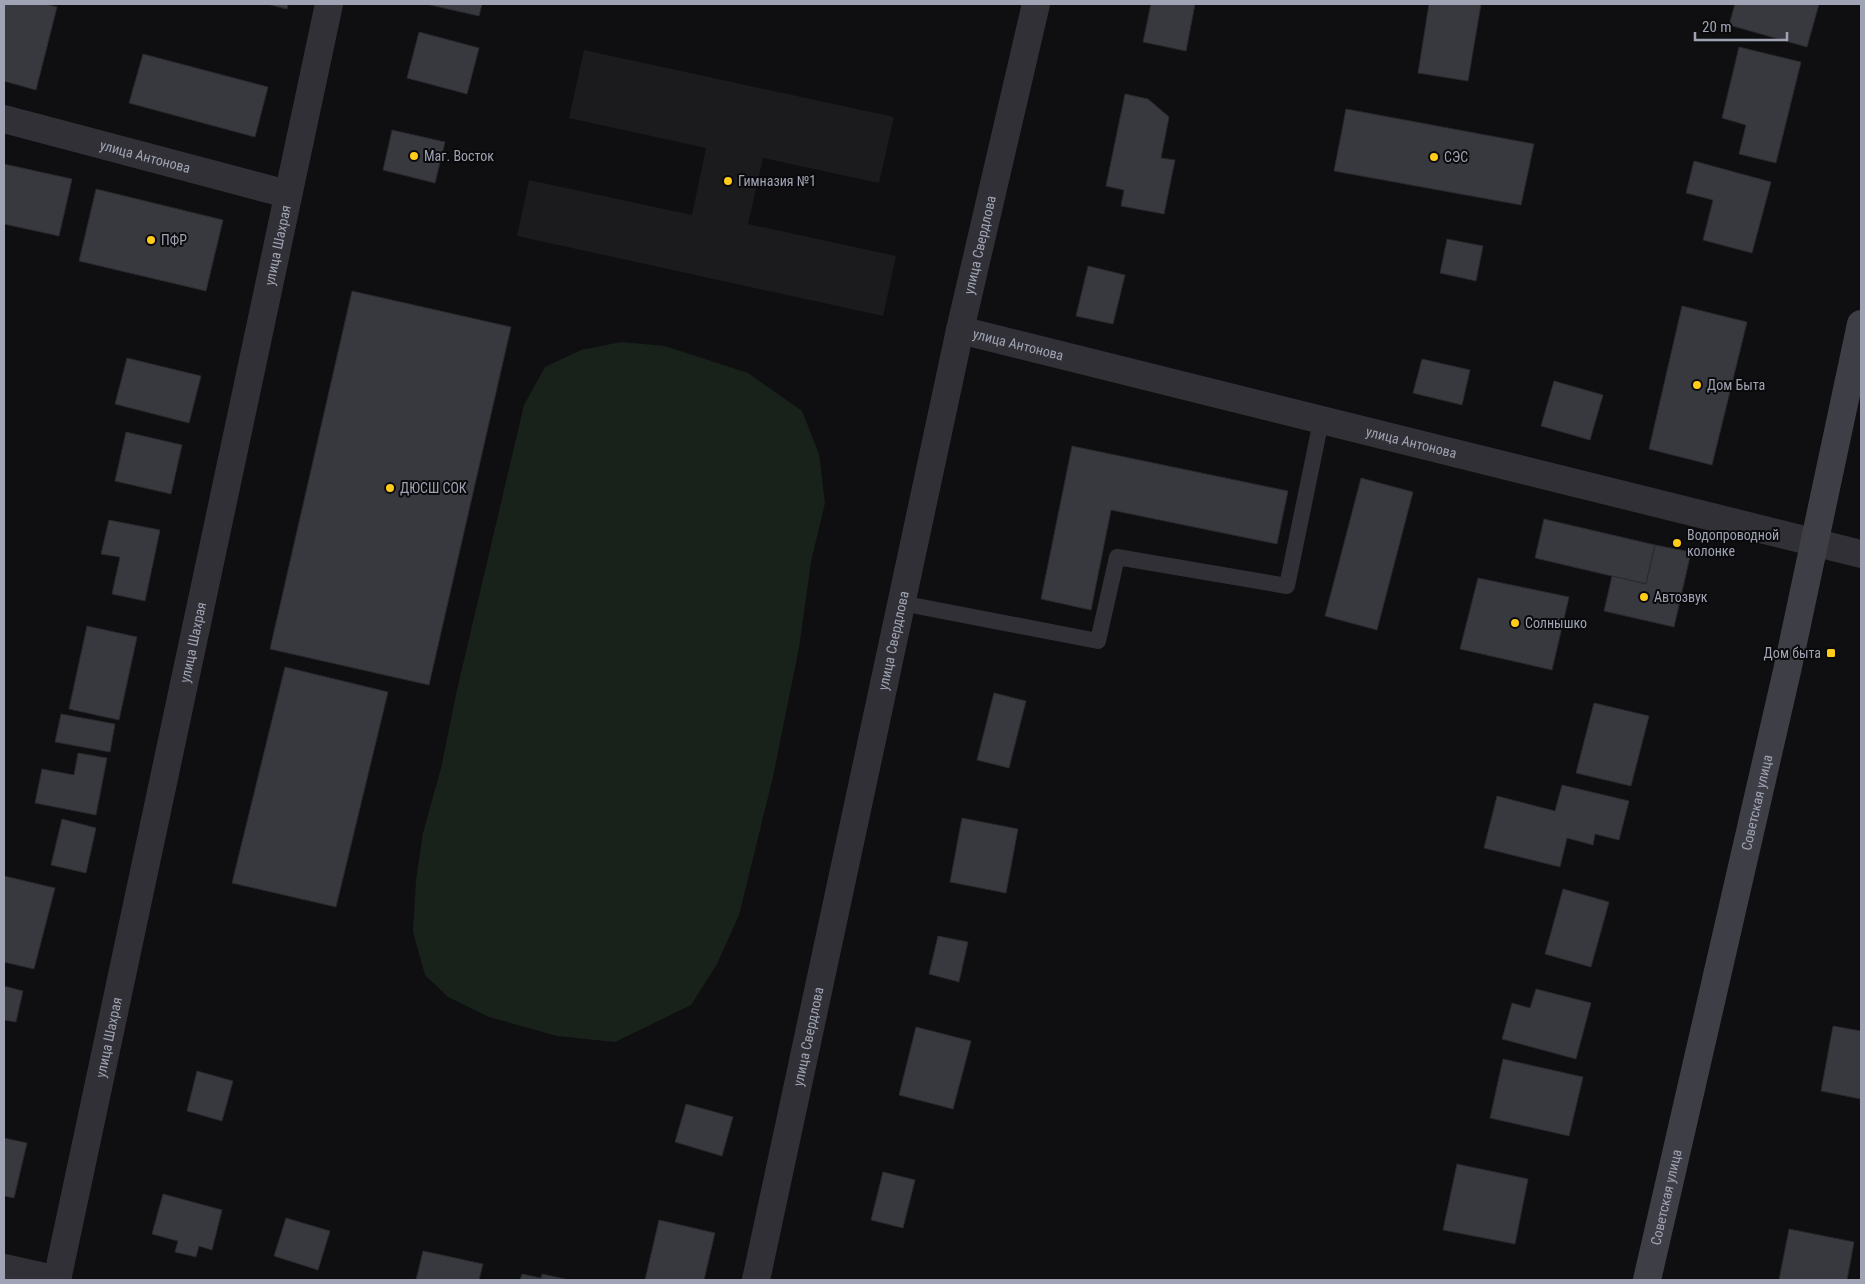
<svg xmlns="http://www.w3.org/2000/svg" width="1865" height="1284" font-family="'Roboto Condensed',sans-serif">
<rect width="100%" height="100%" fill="#0f0f11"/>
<!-- built -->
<path fill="#1b1b1e" d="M584 50 894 117 879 183 763 158 748 224 896 256 883 316 517 236 529 180 692 215 706 148 569 118Z"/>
<!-- green -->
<path fill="#19211b" d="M621 342 665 346 748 373 802 411 819 454 825 503 811 562 799 648 773 777 739 915 717 964 691 1005 615 1042 557 1036 489 1017 448 997 425 975 413 932 416 880 423 833 441 768 457 690 524 405 545 367 581 350Z"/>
<!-- building -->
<g fill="#38393f" stroke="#29292d">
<path d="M4 4H45L57 7 36 90 4 81Z"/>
<path d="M267 4H288L287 9Z"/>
<path d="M426 4H482L479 16Z"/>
<path d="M1151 4H1195L1186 51 1143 42Z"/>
<path d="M1429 4H1481L1468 81 1418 73Z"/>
<path d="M1735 4H1819L1807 47 1729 25Z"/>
<path d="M419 32 479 48 467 94 407 78Z"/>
<path d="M1739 47 1801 62 1776 163 1739 154 1746 125 1722 118Z"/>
<path d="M143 54 268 87 255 137 129 103Z"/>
<path d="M1125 94 1148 99 1169 117 1161 158 1175 160 1164 214 1121 206 1124 190 1106 186Z"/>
<path d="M1346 109 1534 144 1521 205 1334 171Z"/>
<path d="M392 130 445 142 435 183 383 170Z"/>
<path d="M1694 161 1771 182 1752 253 1703 240 1713 200 1686 193Z"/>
<path d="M4 164 72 179 59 236 4 224Z"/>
<path d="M96 189 223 220 206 291 79 261Z"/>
<path d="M1447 239 1483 246 1476 281 1440 273Z"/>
<path d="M1088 266 1125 275 1113 324 1076 316Z"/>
<path d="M352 291 511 327 429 685 270 649Z"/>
<path d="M1682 306 1747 322 1712 465 1649 449Z"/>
<path d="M127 358 201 376 189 423 115 404Z"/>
<path d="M1422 359 1470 370 1462 405 1413 393Z"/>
<path d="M1554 381 1603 395 1590 440 1541 426Z"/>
<path d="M126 432 182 445 171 494 115 481Z"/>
<path d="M1072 446 1288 491 1277 544 1111 510 1091 610 1041 599Z"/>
<path d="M1361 478 1413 492 1377 630 1325 616Z"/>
<path d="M1544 519 1655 545 1646 584 1535 558Z"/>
<path d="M109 520 160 530 145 601 112 594 120 557 101 554Z"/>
<path d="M1655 545 1691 552 1674 627 1604 611 1612 576 1646 584Z"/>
<path d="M1478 578 1569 597 1552 670 1460 649Z"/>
<path d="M87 626 137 637 119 720 69 709Z"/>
<path d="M285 667 388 692 336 907 232 883Z"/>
<path d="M994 693 1026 701 1009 768 977 760Z"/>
<path d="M1594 703 1649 716 1631 786 1576 773Z"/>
<path d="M61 714 115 724 110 752 55 742Z"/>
<path d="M78 753 107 758 96 815 35 803 42 769 74 775Z"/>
<path d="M1562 785 1629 801 1619 840 1595 834 1593 845 1567 838 1560 867 1484 848 1497 796 1555 811Z"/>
<path d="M962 818 1018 829 1006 893 950 882Z"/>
<path d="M62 819 96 828 86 873 51 865Z"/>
<path d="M4 876 55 888 34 969 4 962Z"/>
<path d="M1563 889 1609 902 1591 967 1545 954Z"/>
<path d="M938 936 968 942 959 982 929 974Z"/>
<path d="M4 986 23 991 16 1022 4 1020Z"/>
<path d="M1536 989 1591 1003 1576 1059 1502 1039 1512 1003 1530 1008Z"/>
<path d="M1833 1026 1861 1031V1099L1821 1091Z"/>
<path d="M916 1027 971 1041 953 1109 899 1095Z"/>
<path d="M1503 1059 1583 1077 1569 1136 1490 1118Z"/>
<path d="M197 1071 233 1081 222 1121 187 1111Z"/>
<path d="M686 1104 733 1117 722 1156 675 1142Z"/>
<path d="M4 1138 27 1143 14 1198 4 1196Z"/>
<path d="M1457 1164 1528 1179 1515 1244 1443 1230Z"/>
<path d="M883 1172 915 1180 903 1228 871 1220Z"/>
<path d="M163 1194 222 1210 212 1250 199 1246 196 1257 175 1252 178 1241 152 1234Z"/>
<path d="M286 1218 330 1231 318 1270 274 1256Z"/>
<path d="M659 1220 715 1233 704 1280H645Z"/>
<path d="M1789 1229 1854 1242 1847 1280H1779Z"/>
<path d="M423 1251 483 1264 479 1280H416Z"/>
<path d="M522 1274 541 1278 542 1274 570 1280H520Z"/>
</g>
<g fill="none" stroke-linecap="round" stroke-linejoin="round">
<!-- lane -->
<path stroke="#303036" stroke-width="16" d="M901 603 1098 641 1117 557 1287 586 1321 421"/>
<!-- street -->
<g stroke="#303036" stroke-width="28">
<path id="s1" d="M4 119 287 194"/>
<path id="s2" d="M960 330 1861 554"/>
<path d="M4 1268 58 1280"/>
<path id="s3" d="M57 1280 329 4"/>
<path id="s4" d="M756 1280 960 330 1036 4"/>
</g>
<!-- secondary -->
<path stroke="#3e3f46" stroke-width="28" id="s5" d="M1647 1280 1787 671 1861 324"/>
</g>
<!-- markers -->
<g fill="#ffcc19" stroke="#0a0a0c" stroke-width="2">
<circle cx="414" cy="156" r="5"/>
<circle cx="1434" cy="157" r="5"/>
<circle cx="728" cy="181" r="5"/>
<circle cx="151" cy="240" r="5"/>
<circle cx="1697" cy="385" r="5"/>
<circle cx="390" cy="488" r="5"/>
<circle cx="1677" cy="543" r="5"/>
<circle cx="1644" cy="597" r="5"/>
<circle cx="1515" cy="623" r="5"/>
<rect x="1826" y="648" width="10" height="10" rx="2.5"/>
</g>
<g text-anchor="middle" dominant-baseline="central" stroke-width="4" stroke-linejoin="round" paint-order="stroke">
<!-- poi labels -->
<g font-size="14" fill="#9fa3b3" stroke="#0a0a0c" text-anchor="start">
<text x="424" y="156">Маг. Восток</text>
<text x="1444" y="157">СЭС</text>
<text x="738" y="181">Гимназия №1</text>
<text x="161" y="240">ПФР</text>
<text x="1707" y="385">Дом Быта</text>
<text x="400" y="488">ДЮСШ СОК</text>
<text x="1687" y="535">Водопроводной<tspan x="1687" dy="16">колонке</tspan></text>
<text x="1654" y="597">Автозвук</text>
<text x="1525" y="623">Солнышко</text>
<text x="1821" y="653" text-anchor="end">Дом быта</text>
</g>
<!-- street labels -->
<g font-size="14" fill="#9fa3b3" stroke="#0a0a0c">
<text stroke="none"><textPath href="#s1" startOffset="146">улица Антонова</textPath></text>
<text stroke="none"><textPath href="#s3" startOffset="1058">улица Шахрая</textPath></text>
<text stroke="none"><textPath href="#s4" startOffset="1059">улица Свердлова</textPath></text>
<text stroke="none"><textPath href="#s2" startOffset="60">улица Антонова</textPath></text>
<text stroke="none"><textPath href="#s2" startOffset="465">улица Антонова</textPath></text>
<text stroke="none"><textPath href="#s4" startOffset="654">улица Свердлова</textPath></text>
<text stroke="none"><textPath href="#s3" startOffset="652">улица Шахрая</textPath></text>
<text stroke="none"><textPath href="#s5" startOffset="490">Советская улица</textPath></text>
<text stroke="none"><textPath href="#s4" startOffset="249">улица Свердлова</textPath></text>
<text stroke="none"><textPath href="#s3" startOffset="248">улица Шахрая</textPath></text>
<text stroke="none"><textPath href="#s5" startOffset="85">Советская улица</textPath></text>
</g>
</g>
<!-- border -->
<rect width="1865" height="1284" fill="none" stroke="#9fa3b3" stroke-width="10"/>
<!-- scale -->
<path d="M1695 32v8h92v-8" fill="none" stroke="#9fa3b3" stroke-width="2.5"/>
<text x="1702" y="32" font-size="15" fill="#9fa3b3" stroke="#0a0a0c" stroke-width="4" paint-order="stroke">20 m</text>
</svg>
